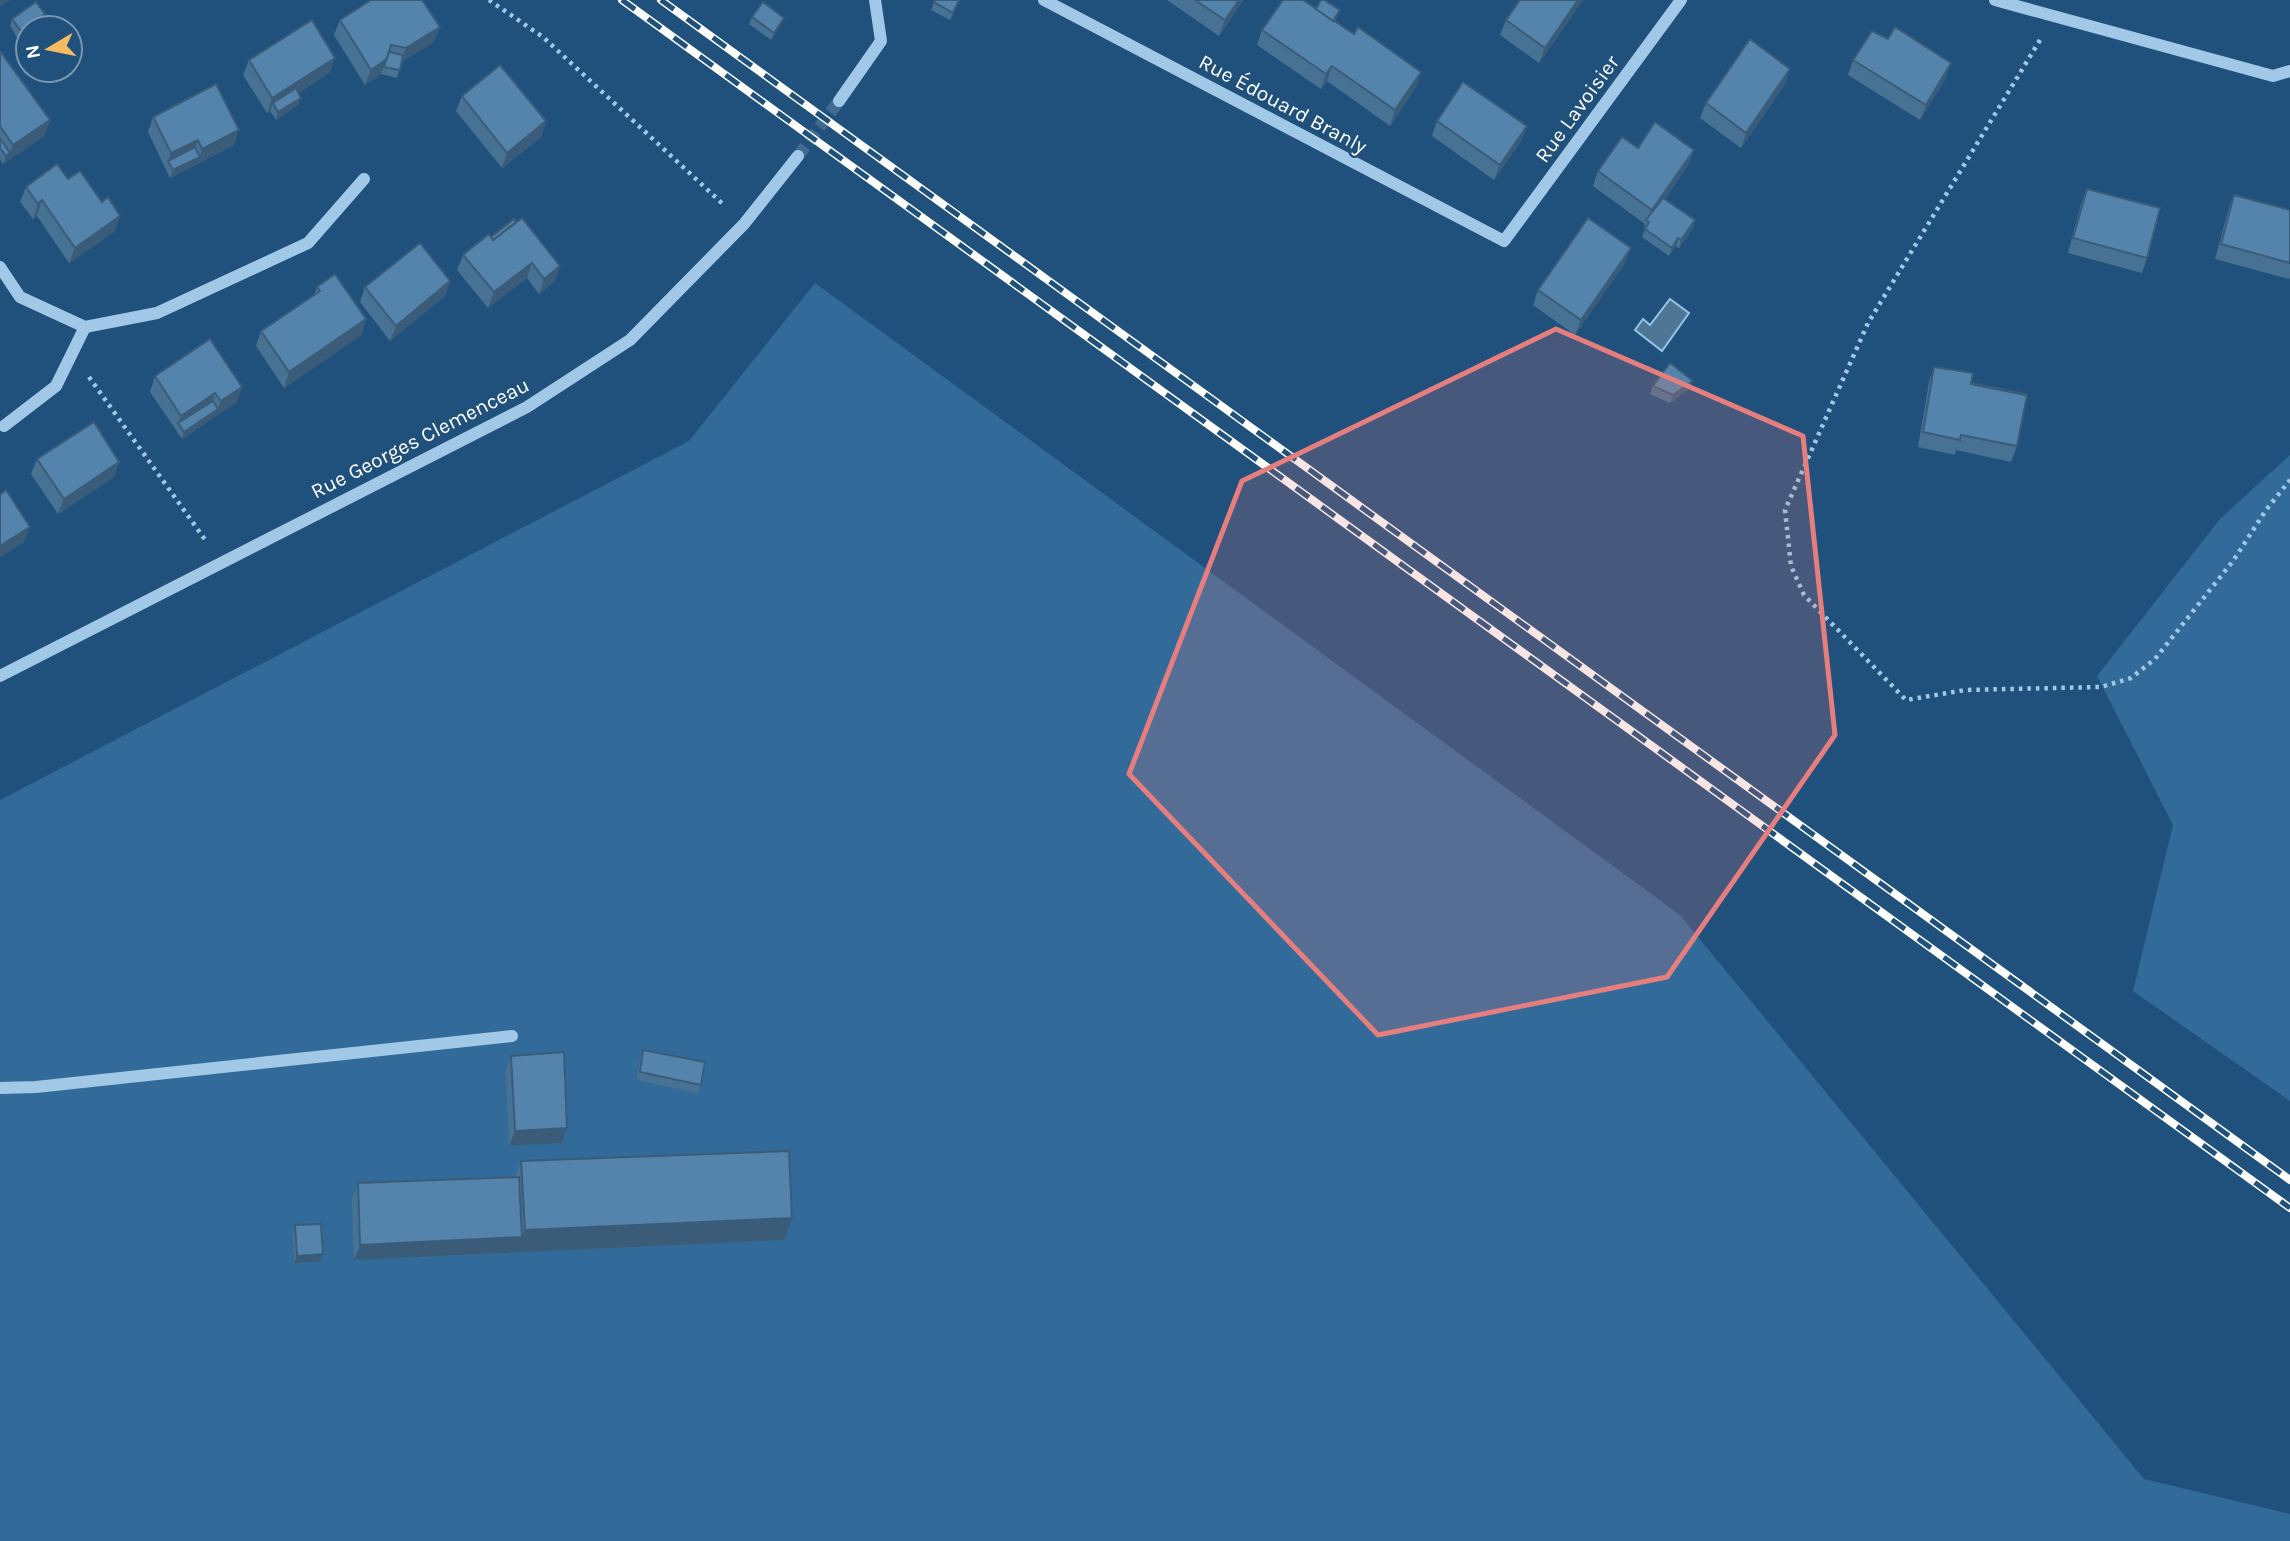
<svg xmlns="http://www.w3.org/2000/svg" width="2290" height="1541" font-family="Karla,sans-serif">
<rect width="100%" height="100%" fill="#1f517c"/>
<!-- green -->
<g fill="#326b9a">
<path d="M815 283 1680 915 2144 1479 2290 1514V1541H0V800L689 441Z"/>
<path d="M2290 455V1101L2133 991 2173 825 2097 676 2220 519Z"/>
</g>
<!-- water -->
<path fill="#507695" stroke="#95c4e8" stroke-width="2" d="M1670 299 1689 313 1662 351 1635 330 1643 319 1650 325Z"/>
<g fill="none" stroke-linecap="round" stroke-linejoin="round">
<!-- minor-tunnel -->
<path stroke="#416b90" stroke-width="12" stroke-dasharray="12 6" stroke-linecap="butt" d="M798 156 839 101"/>
<!-- path -->
<g stroke="#a1c8e7" stroke-width="4.5" stroke-dasharray="3.5 5" stroke-linecap="butt">
<path d="M489 0 543 37 725 206"/>
<path d="M2040 40 1868 323 1785 510 1791 566 1804 595 1906 700 1965 690 2101 687 2131 678 2155 659 2233 561 2266 510 2290 480"/>
<path d="M89 377 206 541"/>
</g>
<!-- minor -->
<g stroke="#a1c8e7" stroke-width="12">
<path d="M1044 0 1504 241 1681 0"/>
<path d="M1995 0 2273 76 2290 71"/>
<path d="M839 101 881 41 875 0"/>
<path d="M0 267 20 297 85 327 157 313 308 243 364 179"/>
<path d="M4 426 56 386 85 327"/>
<path d="M0 676 527 407 630 340 744 224 798 156"/>
<path d="M0 1088 36 1087 512 1036"/>
</g>
<!-- rail casing -->
<g stroke="#fff" stroke-width="8">
<g id="rail">
<path d="M622 0 2290 1208"/>
<path d="M661 0 2290 1180"/>
</g>
</g>
<!-- rail -->
<use href="#rail" stroke="#1f517c" stroke-width="5" stroke-dasharray="16" stroke-linecap="butt"/>
</g>
<!-- wall -->
<g fill="#487293">
<path d="M935 0H960L950 20 931 10Z"/>
<path d="M1167 0H1243L1219 36Z"/>
<path d="M1520 0H1583L1539 63 1500 35 1506 20Z"/>
<path d="M1316 9 1340 10 1335 22 1416 87 1390 126 1327 81 1321 89 1257 45 1262 30Z"/>
<path d="M45 14 42 22 28 28V32L18 39 10 26 12 19Z"/>
<path d="M752 17 784 18 781 25 771 40 749 24Z"/>
<path d="M340 20 434 42 401 62 397 78 381 74 365 85 334 35Z"/>
<path d="M0 51 50 120 44 136 3 164 0 159Z"/>
<path d="M335 58 329 73 298 93V105L276 120 270 111 267 113 243 75 249 60Z"/>
<path d="M1853 60 1946 78 1920 120 1848 75Z"/>
<path d="M1785 84 1741 148 1700 118 1706 103Z"/>
<path d="M462 96 546 121 541 137 502 168 456 111Z"/>
<path d="M153 117 234 145 170 178 148 132Z"/>
<path d="M1437 121 1527 126 1521 141 1494 180 1432 136Z"/>
<path d="M1638 148 1694 150 1688 165 1665 199 1695 220 1693 228 1679 248 1676 246 1669 256 1642 237 1645 229 1644 228 1645 224 1593 186 1598 171Z"/>
<path d="M68 179 102 202 115 231 69 263 37 216 33 219 20 202 26 187Z"/>
<path d="M2087 189 2147 258 2142 273 2068 253 2081 204Z"/>
<path d="M2234 195 2290 210V277L2289 279 2215 259 2228 211Z"/>
<path d="M514 219 555 281 539 294 527 278 488 308 457 270 463 255 491 237Z"/>
<path d="M1625 263 1575 335 1533 305 1538 290Z"/>
<path d="M450 281 445 296 390 341 360 302 365 287Z"/>
<path d="M317 287 366 319 361 335 284 388 256 346 261 331 314 295Z"/>
<path d="M210 339 237 402 182 439 150 392 155 376Z"/>
<path d="M1934 367 1971 383 2017 446 2011 462 1956 450 1955 455 1918 447 1929 382Z"/>
<path d="M1693 381 1690 388 1670 403 1650 394 1653 386Z"/>
<path d="M37 459 119 462 114 477 58 514 31 474Z"/>
<path d="M643 1050 701 1085 698 1093 637 1080 640 1058Z"/>
<path d="M511 1056 567 1128 562 1143 509 1146 506 1071Z"/>
<path d="M521 1161 784 1240 354 1260 352 1199 358 1183 515 1177Z"/>
<path d="M295 1225 323 1254 320 1262 294 1263 293 1233Z"/>
</g>
<!-- shaded-wall -->
<g fill="#3b5c78">
<path d="M0 0H10L0 7Z"/>
<path d="M1239 0H1243L1219 36 1225 20Z"/>
<path d="M1578 0H1583L1539 63 1545 48Z"/>
<path d="M45 14 42 22 34 28H28V32L18 39 21 31Z"/>
<path d="M784 18 781 25 771 40 774 33Z"/>
<path d="M440 27 434 42 400 63 406 48Z"/>
<path d="M335 58 329 73 275 107 273 103 270 111 267 113 272 98Z"/>
<path d="M387 59 381 74 365 85 371 70Z"/>
<path d="M1951 63 1946 78 1920 120 1926 105Z"/>
<path d="M1332 66 1327 81 1321 89 1326 74Z"/>
<path d="M1790 69 1785 84 1741 148 1746 133Z"/>
<path d="M1421 72 1416 87 1390 126 1395 110Z"/>
<path d="M301 98 298 105 276 120 278 112Z"/>
<path d="M50 120 44 136 3 164 6 156 10 153 13 145Z"/>
<path d="M546 121 541 137 502 168 507 153Z"/>
<path d="M1527 126 1521 141 1494 180 1500 165Z"/>
<path d="M239 130 234 145 170 178 173 170 200 157 202 149Z"/>
<path d="M198 140 192 155 168 161 171 153Z"/>
<path d="M1694 150 1688 165 1649 222 1648 221 1652 210Z"/>
<path d="M42 200 37 216 33 219 38 204Z"/>
<path d="M120 216 115 231 69 263 75 248Z"/>
<path d="M1695 220 1693 228 1679 248 1681 240Z"/>
<path d="M1678 238 1676 246 1669 256 1672 248Z"/>
<path d="M1631 248 1625 263 1575 335 1581 320Z"/>
<path d="M532 263 527 278 488 308 494 292Z"/>
<path d="M560 266 555 281 539 294 544 279Z"/>
<path d="M450 281 445 296 390 341 396 326Z"/>
<path d="M366 319 361 335 284 388 289 372Z"/>
<path d="M1693 381 1690 388 1670 403 1673 395Z"/>
<path d="M242 387 237 402 215 417 221 401Z"/>
<path d="M215 393 210 409 178 423 181 416Z"/>
<path d="M218 409 215 417 182 439 184 432Z"/>
<path d="M119 462 114 477 58 514 64 499Z"/>
<path d="M30 527 24 542 0 558V546Z"/>
<path d="M567 1128 562 1143 509 1146 515 1131Z"/>
<path d="M792 1218 784 1240 354 1260 360 1245 522 1237 525 1230Z"/>
<path d="M323 1254 320 1262 294 1263 297 1256Z"/>
</g>
<!-- building -->
<g fill="#5484ab" stroke="#3b5c78" stroke-width="2">
<path d="M371 0H422L440 27 406 48 391 45 387 59 371 70 340 20Z"/>
<path d="M935 0H959L953 13 934 2Z"/>
<path d="M1195 0H1239L1225 20Z"/>
<path d="M1283 0H1303L1354 34 1358 27 1421 72 1395 110 1332 66 1326 74 1262 30Z"/>
<path d="M1321 0H1324L1340 10 1333 21 1316 9Z"/>
<path d="M1520 0H1578L1545 48 1506 20Z"/>
<path d="M36 2 45 14 21 31 12 19Z"/>
<path d="M763 2 784 18 774 33 752 17Z"/>
<path d="M312 20 335 58 272 98 249 60Z"/>
<path d="M1895 27 1951 63 1926 105 1853 60 1872 31 1888 39Z"/>
<path d="M1750 39 1790 69 1746 133 1706 103Z"/>
<path d="M0 51 50 120 13 145 0 126Z"/>
<path d="M389 52 403 55 400 70 384 67Z"/>
<path d="M500 65 546 121 507 153 462 96Z"/>
<path d="M1463 82 1527 126 1500 165 1437 121Z"/>
<path d="M216 84 239 130 202 149 198 140 171 153 153 117Z"/>
<path d="M296 88 301 98 278 112 273 103Z"/>
<path d="M1655 122 1694 150 1652 210 1598 171 1622 137 1638 148Z"/>
<path d="M0 138 10 153 6 156 0 148Z"/>
<path d="M195 147 200 157 173 170 168 161Z"/>
<path d="M57 164 68 179 80 171 102 202 108 197 120 216 75 248 42 200 38 204 26 187Z"/>
<path d="M2087 189 2160 208 2147 258 2073 238Z"/>
<path d="M2234 195 2290 210V263L2221 244Z"/>
<path d="M1663 198 1695 220 1681 240 1678 238 1672 248 1645 229 1649 222 1646 220Z"/>
<path d="M522 218 560 266 544 279 532 263 494 292 463 255 489 234 493 240Z"/>
<path d="M1588 218 1631 248 1581 320 1538 290Z"/>
<path d="M514 219 516 222 493 240 491 237Z"/>
<path d="M420 243 450 281 396 326 365 287Z"/>
<path d="M335 274 366 319 289 372 261 331 320 291 317 287Z"/>
<path d="M210 339 242 387 221 401 215 393 181 416 155 376Z"/>
<path d="M1670 363 1693 381 1673 395 1653 386Z"/>
<path d="M1934 367 1973 373 1971 384 2027 395 2017 446 1961 435 1960 440 1923 432Z"/>
<path d="M1971 383 2026 394 2025 395 1971 384Z"/>
<path d="M213 401 218 409 184 432 178 423Z"/>
<path d="M94 422 119 462 64 499 37 459Z"/>
<path d="M6 490 30 527 0 546V495Z"/>
<path d="M643 1050 705 1062 701 1085 640 1072Z"/>
<path d="M564 1052 567 1128 515 1131 511 1056Z"/>
<path d="M789 1151 792 1218 525 1230 521 1161Z"/>
<path d="M519 1177 522 1237 360 1245 358 1183Z"/>
<path d="M321 1224 323 1254 297 1256 295 1225Z"/>
</g>
<!-- marked area -->
<path fill="#e67e7e" fill-opacity="0.2" stroke="#e67e7e" stroke-width="5" stroke-linejoin="round" d="M1556 329 1803 436 1835 735 1667 977 1378 1035 1129 774 1242 481Z"/>
<g text-anchor="middle" dominant-baseline="central" stroke-width="5" stroke-linejoin="round" paint-order="stroke">
<!-- street labels -->
<g font-size="21" fill="#fff" stroke="#1f517c">
<text transform="translate(1283 104) rotate(28)">Rue Édouard Branly</text>
<text transform="translate(1577 109) rotate(-54)">Rue Lavoisier</text>
<text transform="translate(420 438) rotate(-27)">Rue Georges Clemenceau</text>
</g>
</g>
<!-- north arrow -->
<g transform="translate(49 49) rotate(260)"><circle r="33" fill="#1f517c" stroke="#7997b0" stroke-width="2"/>
<path d="M0-5L12 26L0 18L-12 26Z" fill="#f5bb61"/>
<text y="-10" font-size="19" font-weight="bold" text-anchor="middle" fill="#ffffff">N</text>
</g>
</svg>
